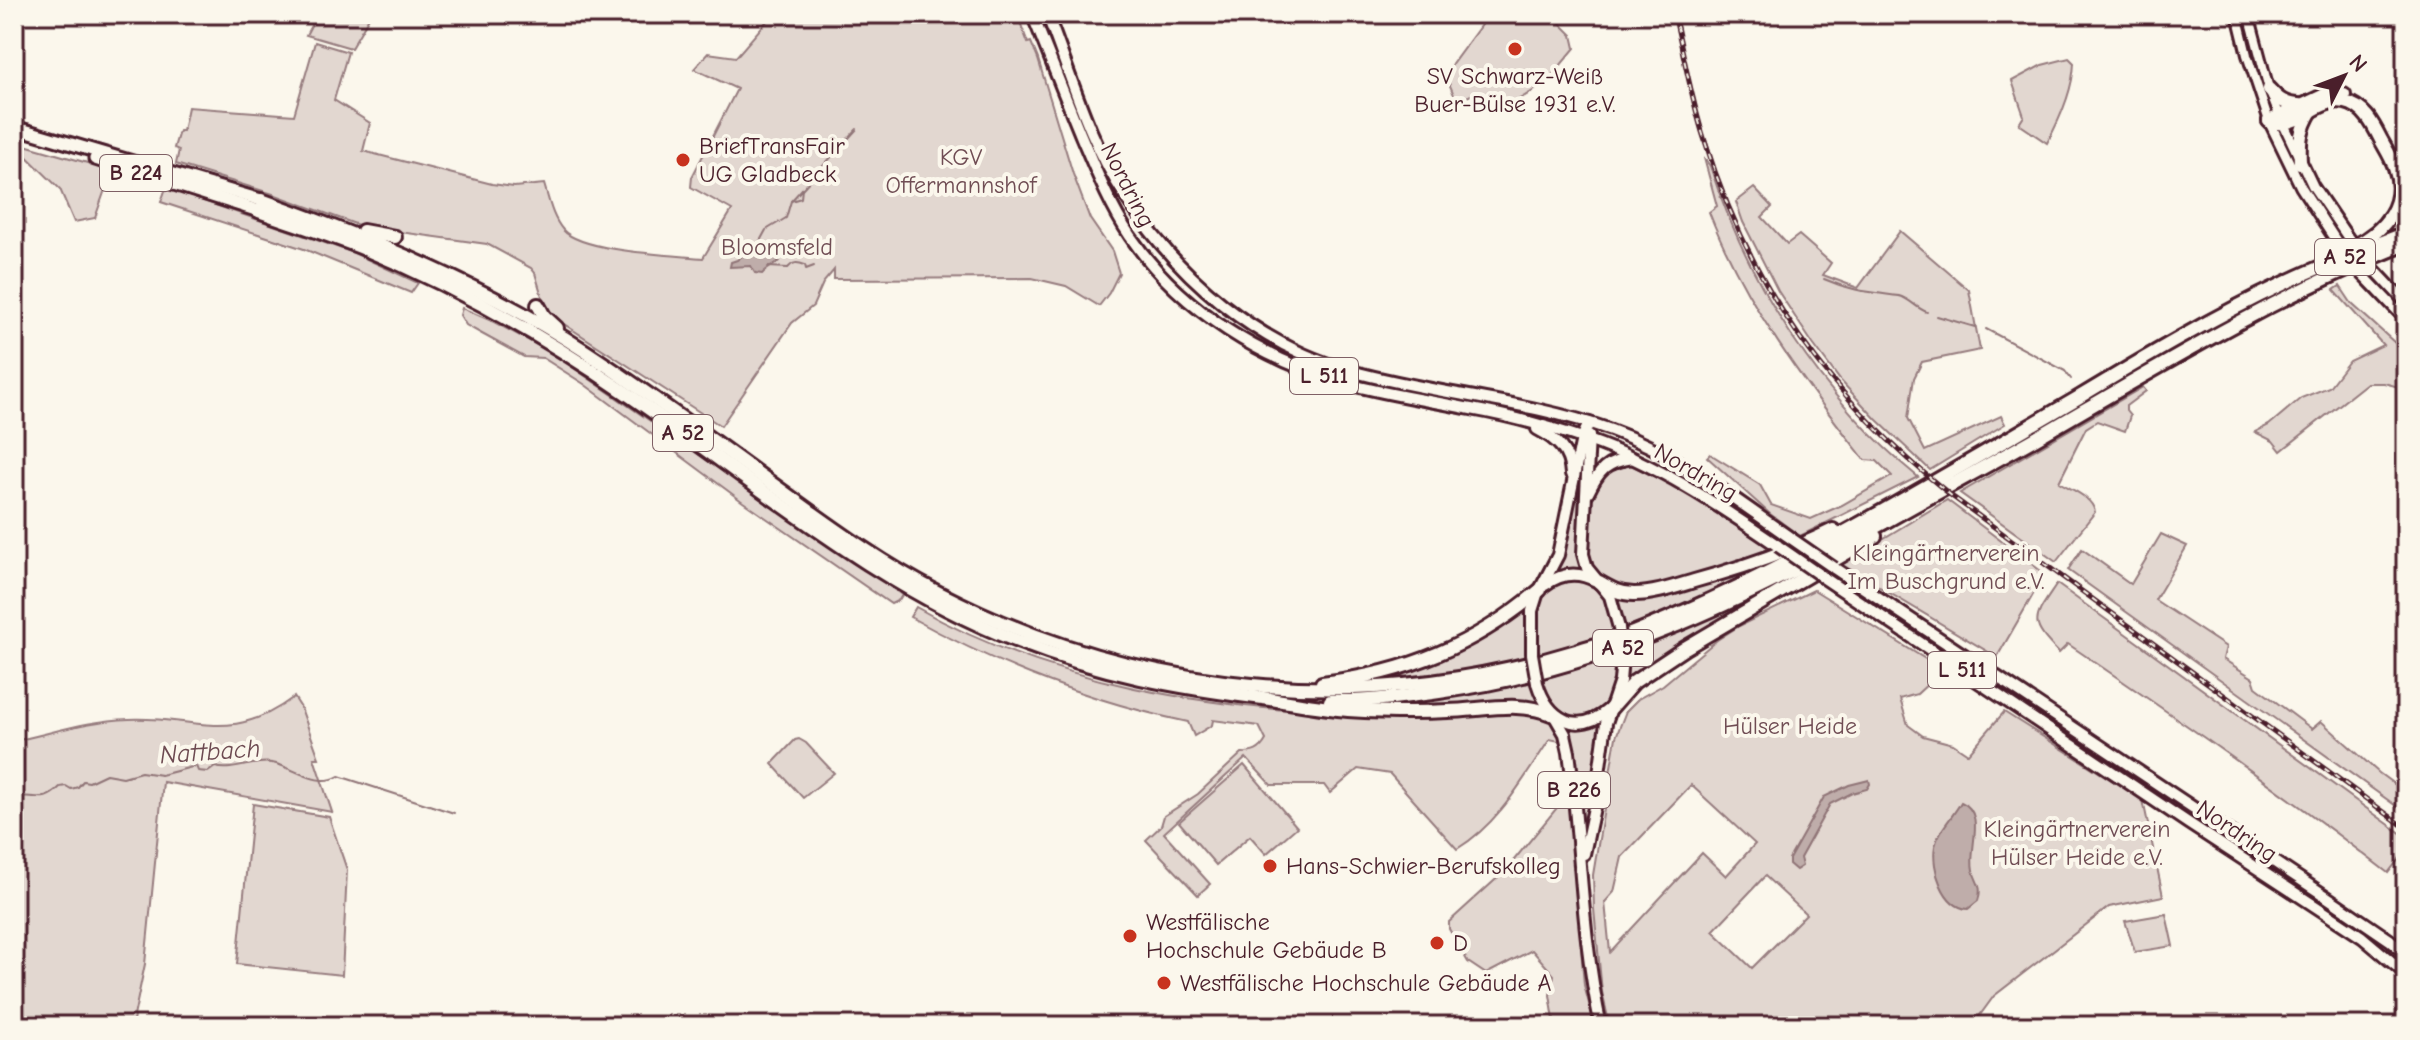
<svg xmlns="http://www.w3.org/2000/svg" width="2420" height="1040" font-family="'Comic Neue',sans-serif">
<rect width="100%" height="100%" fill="#fbf7ec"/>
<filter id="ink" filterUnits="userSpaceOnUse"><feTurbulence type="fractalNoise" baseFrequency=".0125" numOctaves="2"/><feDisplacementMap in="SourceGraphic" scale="16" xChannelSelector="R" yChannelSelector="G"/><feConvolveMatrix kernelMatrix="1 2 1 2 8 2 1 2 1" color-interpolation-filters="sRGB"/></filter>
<g filter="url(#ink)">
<!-- green -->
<g fill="#e2d7d0" stroke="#967b7e" stroke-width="2" fill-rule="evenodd">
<path d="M317 14H371L351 48 306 35Z"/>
<path d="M773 14H1017L1028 43 1031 42 1038 59 1073 174 1090 219 1112 251 1119 273 1109 293 1099 306 1066 286 1032 278 834 279V270L823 283 813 306 792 323 721 426 547 313 535 273 531 268 487 244 400 232 399 235 358 229V225L273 194 176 164 179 150 174 148 179 131H183L188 107 294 115 315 42 348 52 334 100 370 123 363 151 492 184 514 187 544 184C549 200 552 217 563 230 582 252 673 255 703 258L732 210 691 187 692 177 737 89 694 69 708 53 736 57Z"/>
<path d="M1489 14H1551L1572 35 1575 48 1545 84 1496 113 1475 93 1457 102 1445 74Z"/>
<path d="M2069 58 2074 63C2073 91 2060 119 2047 143L2019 124 2024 116 2012 81 2042 65Z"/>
<path d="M14 142 112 170 95 218 74 222 60 189 18 148 14 147Z"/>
<path d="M1704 158 1710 166C1748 284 1822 399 1918 477L1800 536 1770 514 1707 457 1710 454 1760 485 1771 505 1811 519 1842 505 1892 476 1877 461 1865 460C1804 383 1745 304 1709 212L1717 206Z"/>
<path d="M166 188 354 253 418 283 411 293 304 249 161 202Z"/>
<path d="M1754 188 1772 207 1762 217 1787 244 1799 235 1831 263 1823 275 1858 288 1900 231 1969 290 1980 350 1922 362 1914 378 1908 418 1925 451 2001 416 2005 424 1930 470 1876 419 1840 380 1813 344 1778 291 1743 222 1736 202Z"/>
<path d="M2340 286 2352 304 2406 353V389L2384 383H2367L2281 451 2273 441 2255 432 2269 425 2301 398 2329 387 2349 361 2383 345 2334 290Z"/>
<path d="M462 308 494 322 552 353 902 595 899 600 891 604 743 502 584 384 543 358 524 357 482 334 466 325 460 315Z"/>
<path d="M2143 387 2146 391 2126 406V411L2130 416 2125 431 2097 421 2086 428 2059 482C2072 490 2092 497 2095 512L2056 562 1960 493Z"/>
<path d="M1585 446C1581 491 1575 528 1586 572L1569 570 1554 574 1562 555Z"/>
<path d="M1627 463 1682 490 1773 550 1718 571 1632 591 1600 579 1590 564 1588 545 1590 501 1594 485 1602 470Z"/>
<path d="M1947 500 2045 574 1997 657 1841 564Z"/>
<path d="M2161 534 2187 546 2155 600 2226 647 2223 659 2253 678 2256 687 2312 729 2321 721 2379 773 2406 793V813L2068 570 2082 549 2131 584Z"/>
<path d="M1785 557 1672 610 1624 628 1612 594 1620 597Z"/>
<path d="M1802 575 1624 686 1626 653 1711 618Z"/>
<path d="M1560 579C1602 579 1608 593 1613 632L1537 655C1534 625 1531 597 1560 579Z"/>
<path d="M2057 584 2406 837V850L2388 873C2284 792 2177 718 2068 644L2059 653C2027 621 2034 619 2057 584Z"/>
<path d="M1814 590 1943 670 1917 694 1900 699 1908 725 1923 736 1953 744 1968 754 2004 712 2143 800 2163 896 2109 907 1994 996 1972 1026H1610L1602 992 1594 909 1593 875 1616 737 1626 711 1638 699 1663 685 1717 640 1739 626ZM1691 785 1755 844 1726 876 1702 853 1610 952 1605 902 1614 892 1622 857ZM1765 876 1806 914 1752 968 1713 931Z"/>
<path d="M1530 601 1527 619 1526 659 1426 677 1368 682 1371 679 1403 671Z"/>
<path d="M916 607C1050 685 1214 709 1366 715 1423 718 1480 713 1536 711L1557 723 1564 742 1550 739C1523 779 1499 824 1457 849L1390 774 1358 769 1330 793 1324 785H1271L1246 758 1164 833 1210 884 1198 895 1146 840 1161 826 1164 816 1198 794 1242 753C1253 753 1260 751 1266 740L1259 726 1213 720 1212 725 1194 736 1188 722C1090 701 998 666 910 617Z"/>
<path d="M1615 657C1618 674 1616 693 1606 706 1593 723 1561 721 1550 704 1545 698 1543 687 1540 680Z"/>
<path d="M1530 683 1540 704 1451 708 1372 706 1417 702Z"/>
<path d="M294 697 301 708 319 758H314L332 812 163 782 145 964 132 1026H14V741C52 733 90 720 129 719 198 716 230 745 294 697Z"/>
<path d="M1602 720C1594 753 1597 798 1583 827L1570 726H1589Z"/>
<path d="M799 739 806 743 834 773 803 798 772 764 795 740Z"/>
<path d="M1244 765 1297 827 1266 854 1250 836 1216 865 1179 822Z"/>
<path d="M1569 793 1584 985 1595 1026H1555L1550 995 1554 975 1532 950 1486 974 1468 962 1449 929V922L1505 871Z"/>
<path d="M253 804 329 817 347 870 342 975 237 964Z"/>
<path d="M2166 914 2173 946 2135 952 2125 921Z"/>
</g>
<!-- water -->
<g fill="#bfadaa" stroke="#907477" stroke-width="2">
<path d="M760 241 763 247 778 256 779 261C774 266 767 268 762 274L755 273 751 266 730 267 731 262 737 260Z"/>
<path d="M1869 780 1870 784 1867 789 1852 793 1830 804 1800 858 1802 866 1796 870 1789 864V859L1824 797 1849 785Z"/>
<path d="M1961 802C1987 813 1968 849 1973 870 1976 884 1983 884 1978 901L1968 909C1943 907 1931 868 1935 846 1939 829 1953 817 1961 802Z"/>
</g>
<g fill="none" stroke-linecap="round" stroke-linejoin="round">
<!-- stream -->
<g stroke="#907477" stroke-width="2">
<path d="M791 201 801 198 802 189"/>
<path d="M760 241 766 230 786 218 791 201 857 129"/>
<path d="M768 267 788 268C793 262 797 262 805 265L806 269 814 266"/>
<path d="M1824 279C1851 291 1870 292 1899 296 1909 298 1917 309 1927 312"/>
<path d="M1937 316 1975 327"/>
<path d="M1986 329 2065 371 2071 379"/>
<path d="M14 798C36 792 41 806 60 787L66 786 71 789 78 787 83 781 89 782 106 774 123 777 141 772 161 775 196 766 198 771 208 772 215 767C234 772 253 760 272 763 295 767 316 789 339 776L454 813"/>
</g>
<!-- tertiary casing -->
<g stroke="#4a1f2b" stroke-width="14">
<g id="tertiary">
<path d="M2237 14 2247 55 2269 121"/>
<path d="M2249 14 2269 89 2281 119"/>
</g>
</g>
<!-- secondary casing -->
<g stroke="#4a1f2b" stroke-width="15">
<g id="secondary">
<path d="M2269 121 2301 187 2338 244"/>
<path d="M2283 123 2313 186 2349 239"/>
<path d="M2374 269 2406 303"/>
<path d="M2362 274 2406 320"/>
</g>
</g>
<!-- primary casing -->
<g stroke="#4a1f2b" stroke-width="16">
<g id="primary">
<path d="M1032 14C1049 55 1065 97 1082 138 1096 171 1110 206 1130 236 1181 311 1265 362 1352 385 1391 395 1431 401 1471 409 1510 416 1550 427 1588 440 1657 464 1718 505 1778 546"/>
<path d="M1047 14C1071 75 1089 142 1126 197 1178 277 1258 346 1351 371 1437 395 1527 400 1611 430 1678 454 1734 499 1792 539"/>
<path d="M1537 429C1556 439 1570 451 1571 474"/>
<path d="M1589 436 1583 554 1587 568 1610 596 1619 628"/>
<path d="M1588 493C1599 470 1606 462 1632 458"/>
<path d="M1834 568 2324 895 2390 940 2406 954"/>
<path d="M1821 576 2188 823 2362 937 2406 974"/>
<path d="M1545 585C1561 573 1578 571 1596 581"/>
<path d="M1532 654V611L1537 595 1558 555 1582 438 1589 423"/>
<path d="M1537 683C1548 719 1577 737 1609 709"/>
<path d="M1554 715 1565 734 1569 752C1581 843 1581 936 1601 1026"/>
<path d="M1584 854 1595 803 1606 723 1620 681 1622 658"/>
</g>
</g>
<!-- trunk casing -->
<g stroke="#4a1f2b" stroke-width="17">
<g id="trunk">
<path d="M14 127 261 200"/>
<path d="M95 159 259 211"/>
</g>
</g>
<!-- motorway casing -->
<g stroke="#4a1f2b" stroke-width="18">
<g id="motorway">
<path d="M2269 89C2278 99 2285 105 2299 105"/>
<path d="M2269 121C2274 122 2278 124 2282 123 2303 122 2321 97 2345 102 2364 106 2373 124 2381 140 2386 149 2392 158 2395 168 2408 203 2385 231 2354 246"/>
<path d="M2269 121 2325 95H2344"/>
<path d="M2300 163C2299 141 2300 129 2311 111"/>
<path d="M261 200C374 241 484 285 585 351 655 397 721 447 789 496 837 531 886 566 939 593 1139 696 1362 716 1576 651 1595 645 1615 640 1633 633 1789 571 1932 483 2076 399 2144 358 2213 317 2285 283 2324 264 2365 249 2406 233"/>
<path d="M259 211C292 223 327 234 360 247 453 285 540 334 623 391 753 479 872 585 1020 642 1099 673 1180 688 1263 698 1292 702 1320 708 1348 710 1381 712 1416 713 1448 711 1484 710 1521 700 1554 715"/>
<path d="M363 231 395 237"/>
<path d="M538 305 544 316 557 328"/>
<path d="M1599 582C1611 589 1620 594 1634 594 1654 594 1674 587 1694 581 1741 568 1789 552 1833 530"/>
<path d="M1322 683C1407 673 1475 645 1540 590"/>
<path d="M1330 701C1367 702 1403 697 1439 692 1600 670 1742 601 1883 523 1934 494 1985 467 2036 438 2157 368 2276 295 2406 244"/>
<path d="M1611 708 1634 682 1685 648 1875 536"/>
</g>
</g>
<!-- tertiary -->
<use href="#tertiary" stroke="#fbf7ec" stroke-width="8"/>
<!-- secondary -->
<use href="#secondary" stroke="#fbf7ec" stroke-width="9"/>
<!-- primary -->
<use href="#primary" stroke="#fbf7ec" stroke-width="10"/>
<!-- trunk -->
<use href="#trunk" stroke="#fbf7ec" stroke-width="11"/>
<!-- motorway -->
<use href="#motorway" stroke="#fbf7ec" stroke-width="12"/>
<!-- rail casing -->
<g stroke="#4a1f2b" stroke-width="5">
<path id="rail" d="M1674 14C1684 55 1691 98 1704 138 1750 289 1831 399 1953 497L2406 828"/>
</g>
<!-- rail -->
<use href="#rail" stroke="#fbf7ec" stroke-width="2" stroke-dasharray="6" stroke-linecap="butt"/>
<!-- secondary-bridge casing -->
<g stroke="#4a1f2b" stroke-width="15" stroke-linecap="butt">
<g id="secondary-bridge">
<path d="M2349 239 2374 269"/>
<path d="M2338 244 2362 274"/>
</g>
</g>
<!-- primary-bridge casing -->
<g stroke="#4a1f2b" stroke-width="16" stroke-linecap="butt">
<g id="primary-bridge">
<path d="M1792 539 1834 568"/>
<path d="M1778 546 1821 576"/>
<path d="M1619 628 1622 658"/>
<path d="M1532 654 1537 683"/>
</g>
</g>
<!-- secondary-bridge -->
<use href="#secondary-bridge" stroke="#fbf7ec" stroke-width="9"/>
<!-- primary-bridge -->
<use href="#primary-bridge" stroke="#fbf7ec" stroke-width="10"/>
</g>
</g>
<!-- markers -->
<g fill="#c8321e" stroke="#fbf7ec" stroke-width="3">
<circle cx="1515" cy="49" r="8"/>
<circle cx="683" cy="160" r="8"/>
<circle cx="1270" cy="866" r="8"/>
<circle cx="1130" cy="936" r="8"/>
<circle cx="1437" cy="943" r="8"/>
<circle cx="1164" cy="983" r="8"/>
</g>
<g text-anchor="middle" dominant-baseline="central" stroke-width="8" stroke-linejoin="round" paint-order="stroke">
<!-- shield labels -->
<g fill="#fbf7ec" stroke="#7f6065" stroke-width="2">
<rect x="100" y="155" width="72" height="36" rx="6"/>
<rect x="2315" y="239" width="60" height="36" rx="6"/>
<rect x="1290" y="358" width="68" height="36" rx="6"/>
<rect x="653" y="415" width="60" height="36" rx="6"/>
<rect x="1593" y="630" width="60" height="36" rx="6"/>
<rect x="1928" y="652" width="68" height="36" rx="6"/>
<rect x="1538" y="772" width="72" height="36" rx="6"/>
</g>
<g font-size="22" font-weight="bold" fill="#4a1f2b">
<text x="136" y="173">B 224</text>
<text x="2345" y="257">A 52</text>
<text x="1324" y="376">L 511</text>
<text x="683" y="433">A 52</text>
<text x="1623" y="648">A 52</text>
<text x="1962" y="670">L 511</text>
<text x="1574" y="790">B 226</text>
</g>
<!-- poi labels -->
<g font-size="24" fill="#4a1f2b" stroke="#fbf7ec" text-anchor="start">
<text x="1515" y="76" text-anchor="middle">SV Schwarz-Weiß<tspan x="1515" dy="28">Buer-Bülse 1931 e.V.</tspan></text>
<text x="699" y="146">BriefTransFair<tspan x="699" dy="28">UG Gladbeck</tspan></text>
<text x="1286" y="866">Hans-Schwier-Berufskolleg</text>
<text x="1146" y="922">Westfälische<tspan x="1146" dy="28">Hochschule Gebäude B</tspan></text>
<text x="1453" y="943">D</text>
<text x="1180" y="983">Westfälische Hochschule Gebäude A</text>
</g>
<!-- park labels -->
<g font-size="24" fill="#704d54" stroke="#fbf7ec">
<text x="961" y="157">KGV<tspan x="961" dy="28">Offermannshof</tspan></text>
<text x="777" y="247">Bloomsfeld</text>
<text x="1946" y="553">Kleingärtnerverein<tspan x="1946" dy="28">Im Buschgrund e.V.</tspan></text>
<text x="1790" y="726">Hülser Heide</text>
<text x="2077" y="829">Kleingärtnerverein<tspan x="2077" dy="28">Hülser Heide e.V.</tspan></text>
</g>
<!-- street labels -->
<g font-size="24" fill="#4a1f2b" stroke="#fbf7ec">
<text transform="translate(1128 185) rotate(63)">Nordring</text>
<text transform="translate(1696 472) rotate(30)">Nordring</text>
<text transform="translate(2237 831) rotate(34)">Nordring</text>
</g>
<!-- water labels -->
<g font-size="26" font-style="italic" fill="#6d4a51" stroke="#fbf7ec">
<text transform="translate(210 752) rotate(-4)">Nattbach</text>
</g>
</g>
<!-- margin -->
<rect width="2420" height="1040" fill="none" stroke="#fbf7ec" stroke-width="48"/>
<rect x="24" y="24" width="2372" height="992" fill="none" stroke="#4a1f2b" stroke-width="3" filter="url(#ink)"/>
<!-- north arrow -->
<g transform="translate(2344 76) rotate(48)" stroke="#fbf7ec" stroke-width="6" paint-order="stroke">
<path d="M0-6L14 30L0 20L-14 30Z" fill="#4a1f2b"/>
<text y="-12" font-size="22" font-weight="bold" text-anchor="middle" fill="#4a1f2b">N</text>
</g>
</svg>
